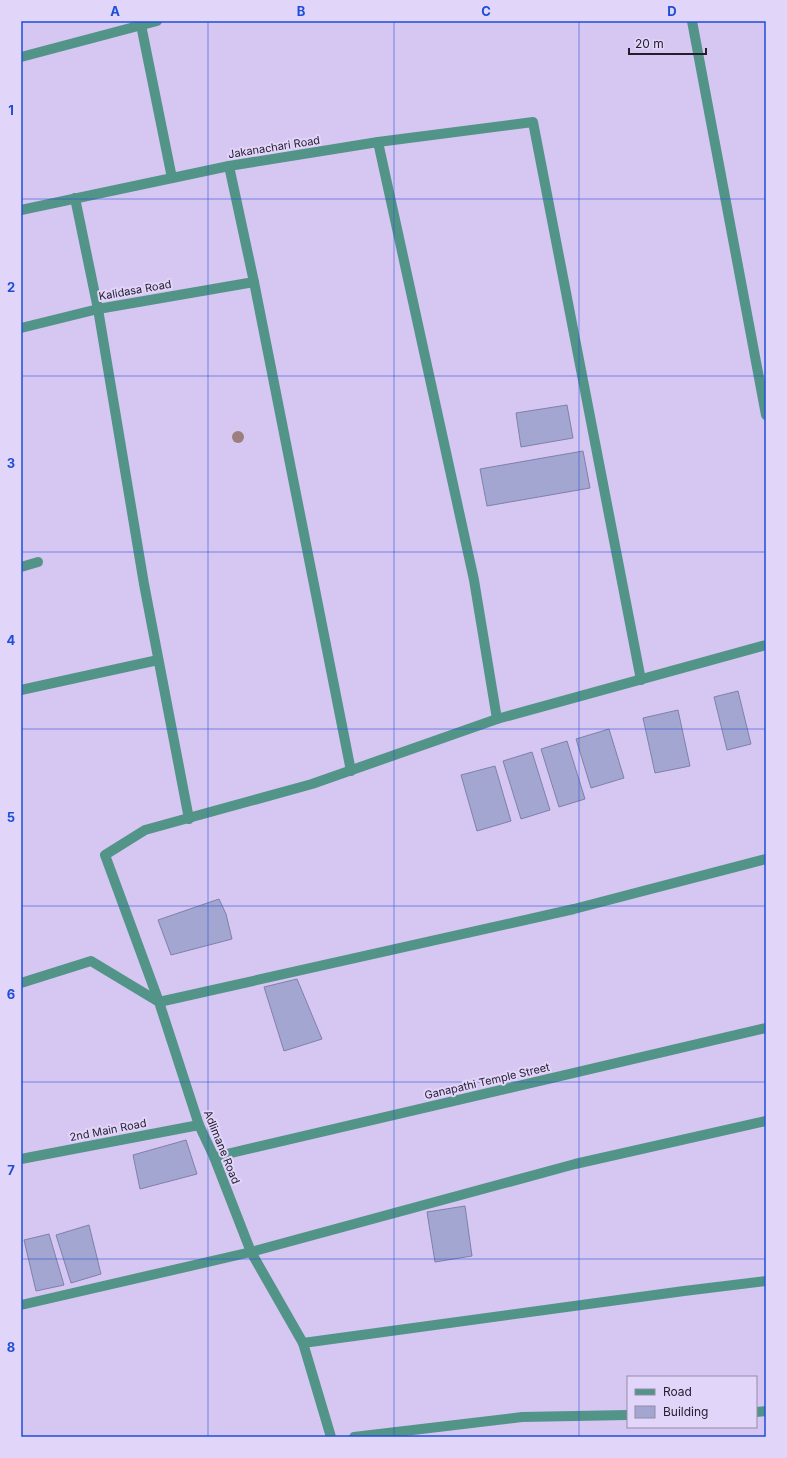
<svg xmlns="http://www.w3.org/2000/svg" width="787" height="1458" font-family="Inter,sans-serif">
<rect width="100%" height="100%" fill="#d6c6f2"/>
<!-- building -->
<g fill="#a3a6d1" stroke="#7e81aa">
<path d="M567 405 573 438 521 447 516 413Z"/>
<path d="M583 451 590 488 487 506 480 469Z"/>
<path d="M738 691 751 744 727 750 714 697Z"/>
<path d="M678 710 690 766 655 773 643 718Z"/>
<path d="M609 729 624 778 591 788 576 739Z"/>
<path d="M567 741 585 799 559 807 541 749Z"/>
<path d="M532 752 550 810 521 819 503 761Z"/>
<path d="M495 766 511 821 477 831 461 775Z"/>
<path d="M219 899 226 914 232 939 171 955 158 920Z"/>
<path d="M297 979 322 1039 284 1051 264 987Z"/>
<path d="M186 1140 197 1174 140 1189 133 1155Z"/>
<path d="M465 1206 472 1256 435 1262 427 1212Z"/>
<path d="M89 1225 101 1274 71 1283 56 1235Z"/>
<path d="M49 1234 64 1285 36 1291 24 1240Z"/>
</g>
<g fill="none" stroke-linecap="round" stroke-linejoin="round">
<!-- minor -->
<g stroke="#539489" stroke-width="10">
<path d="M692 21 766 415"/>
<path d="M141 25 172 178"/>
<path d="M21 57 157 21"/>
<path d="M378 142 474 580 497 719"/>
<path d="M229 166 254 282 351 771"/>
<path d="M75 198 98 309 144 584 189 819"/>
<path d="M21 210 229 166 378 142 533 122 641 680"/>
<path d="M21 328 98 309 254 282"/>
<path d="M21 567 38 562"/>
<path d="M766 645 497 719 312 784 145 830 105 855 159 1002 574 909 766 859"/>
<path d="M21 690 158 660"/>
<path d="M21 983 91 961 159 1002 199 1125 214 1157 251 1252 303 1343 331 1437"/>
<path d="M214 1157 766 1028"/>
<path d="M21 1159 199 1125"/>
<path d="M21 1305 251 1252 575 1164 766 1121"/>
<path d="M303 1343 684 1291 766 1281"/>
<path d="M756 1412 766 1411"/>
<path d="M354 1437 522 1417 628 1415"/>
</g>
</g>
<!-- trees -->
<circle fill="#9c7e7e" cx="238" cy="437" r="6"/>
<!-- grid -->
<path fill="none" stroke="#1d4ed8" stroke-width="1" stroke-opacity="0.55" d="M208 21V1437M394 21V1437M579 21V1437M21 199H766M21 376H766M21 552H766M21 729H766M21 906H766M21 1082H766M21 1259H766"/>
<g text-anchor="middle" dominant-baseline="central" stroke-width="4" stroke-linejoin="round" paint-order="stroke">
<!-- street labels -->
<g font-size="11" fill="#231d2d" stroke="#e1d5f9">
<text transform="translate(274 147) rotate(-9)">Jakanachari Road</text>
<text transform="translate(135 290) rotate(-10)">Kalidasa Road</text>
<text transform="translate(487 1081) rotate(-13)">Ganapathi Temple Street</text>
<text transform="translate(108 1130) rotate(-11)">2nd Main Road</text>
<text transform="translate(222 1147) rotate(68)">Adlimane Road</text>
</g>
</g>
<!-- border -->
<rect width="787" height="1458" fill="none" stroke="#e1d5f9" stroke-width="44"/>
<!-- legend -->
<rect x="627" y="1376" width="130" height="52" fill="#e1d5f9" stroke="#958ba7"/>
<rect x="635" y="1389" width="20" height="6" fill="#539489" stroke="#958ba7"/>
<text x="663" y="1396" font-size="12" fill="#231d2d">Road</text>
<rect x="635" y="1406" width="20" height="12" fill="#a3a6d1" stroke="#958ba7"/>
<text x="663" y="1416" font-size="12" fill="#231d2d">Building</text>
<!-- scale -->
<path d="M629 48v6h77v-6" fill="none" stroke="#231d2d" stroke-width="2"/>
<text x="635" y="48" font-size="12" fill="#231d2d" stroke="#e1d5f9" stroke-width="3" paint-order="stroke">20 m</text>
<rect x="22" y="22" width="743" height="1414" fill="none" stroke="#1d4ed8" stroke-width="1.5"/>
<g font-size="13" text-anchor="middle" font-weight="bold" fill="#1d4ed8">
<text x="115" y="16">A</text>
<text x="301" y="16">B</text>
<text x="486" y="16">C</text>
<text x="672" y="16">D</text>
<text x="11" y="115">1</text>
<text x="11" y="292">2</text>
<text x="11" y="468">3</text>
<text x="11" y="645">4</text>
<text x="11" y="822">5</text>
<text x="11" y="999">6</text>
<text x="11" y="1175">7</text>
<text x="11" y="1352">8</text>
</g>
</svg>
